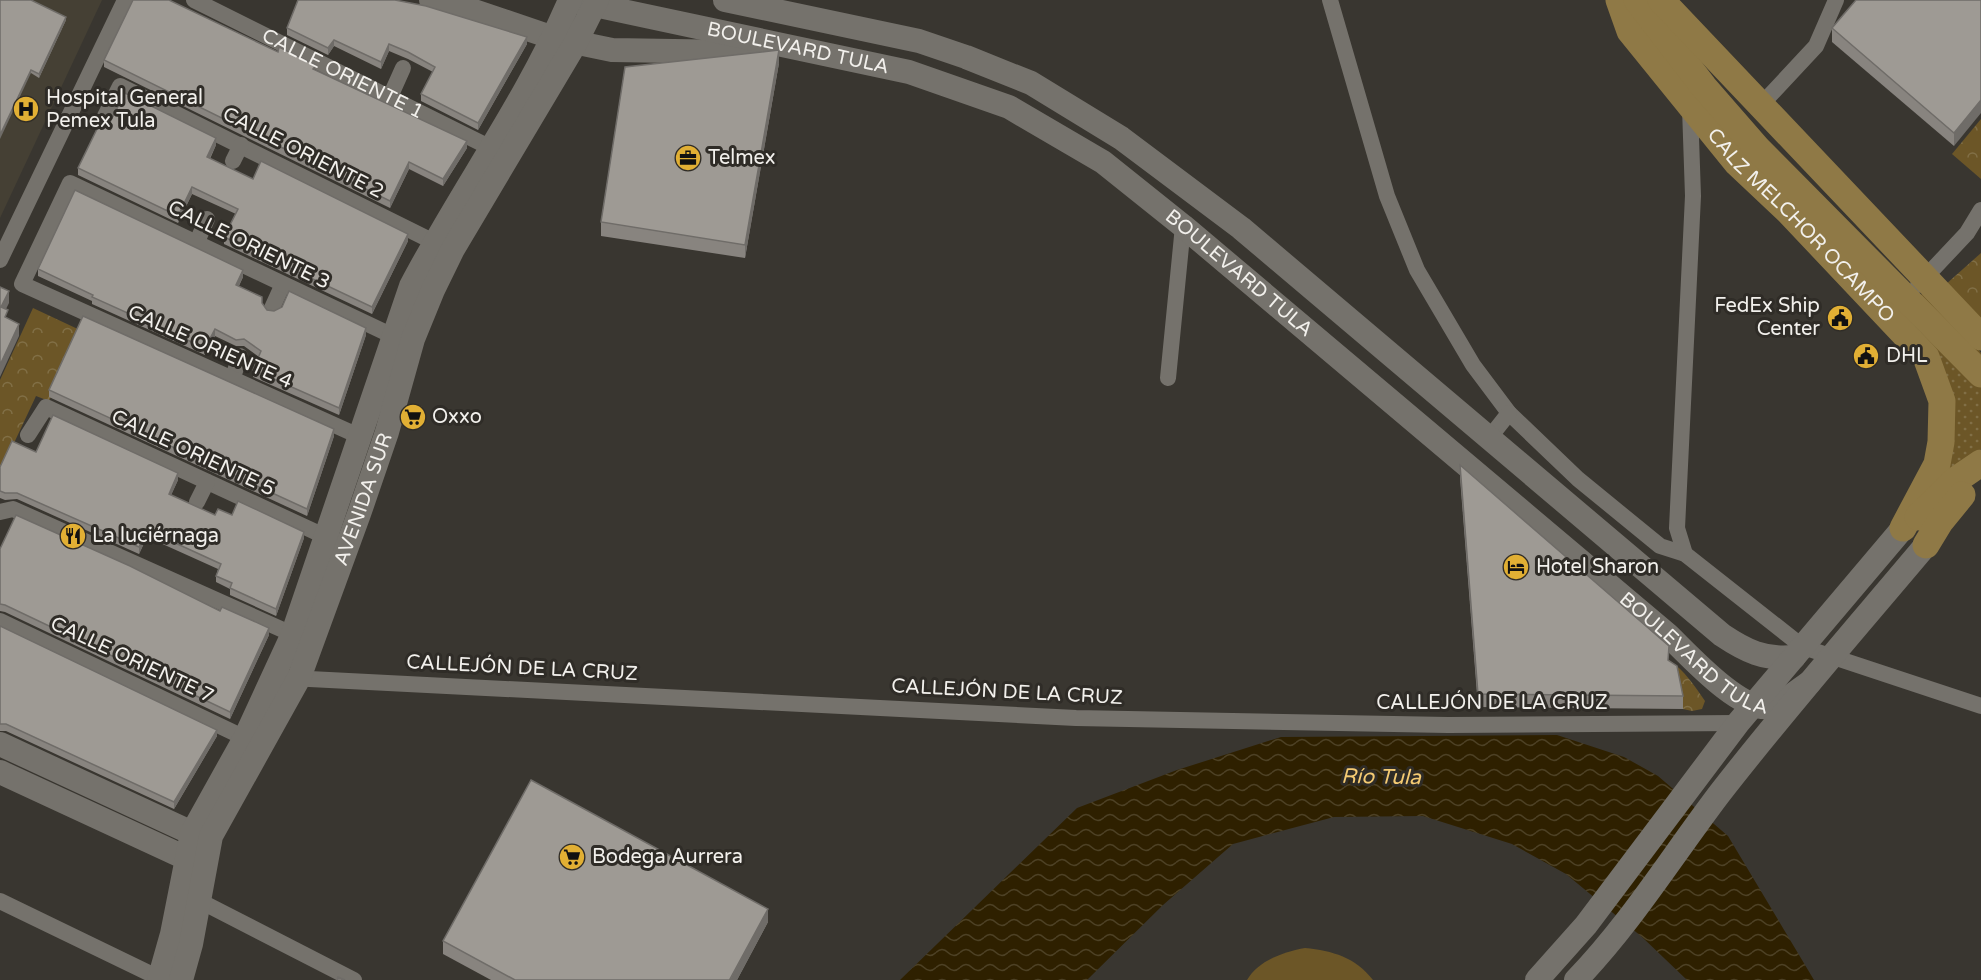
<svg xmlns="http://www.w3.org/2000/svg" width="1981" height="980" font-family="'Varela Round',sans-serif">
<defs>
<pattern id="park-crowns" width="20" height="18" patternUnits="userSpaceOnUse" patternTransform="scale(1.5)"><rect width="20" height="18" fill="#6c5627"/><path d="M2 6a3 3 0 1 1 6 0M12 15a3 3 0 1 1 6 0" fill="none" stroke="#816f46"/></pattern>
<pattern id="garden-dots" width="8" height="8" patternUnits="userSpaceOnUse" patternTransform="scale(1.5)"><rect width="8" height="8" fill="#6c5627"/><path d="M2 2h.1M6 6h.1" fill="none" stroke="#816f46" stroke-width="1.8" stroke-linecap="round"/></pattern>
<pattern id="water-waves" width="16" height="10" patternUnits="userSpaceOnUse" patternTransform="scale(1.5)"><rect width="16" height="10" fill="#2e2000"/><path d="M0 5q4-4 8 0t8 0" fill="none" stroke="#4d4125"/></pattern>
</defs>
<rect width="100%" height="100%" fill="#393630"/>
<!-- built -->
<path fill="#454034" d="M0 0H102L0 218Z"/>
<!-- park -->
<g fill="url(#park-crowns)">
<path d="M1981 119V179L1952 154Z"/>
<path d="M1981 253V320L1945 285Z"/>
<path d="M33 308 82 331 49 401 36 396 0 473V380Z"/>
<path d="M1669 660C1686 672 1693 684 1705 701L1702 709 1692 711 1683 709 1681 691 1668 674Z"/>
</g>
<!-- garden -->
<path fill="url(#garden-dots)" d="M1923 291 1973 341 1981 353V449L1953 467 1944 470 1919 301Z"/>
<!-- pitch -->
<path fill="#6c5627" d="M1305 948C1333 951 1355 957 1373 980H1247C1259 960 1284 952 1305 948Z"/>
<!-- water -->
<path fill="url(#water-waves)" d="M1557 735 1624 757 1658 776 1728 836 1814 980H1687L1642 937 1566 874 1512 844 1423 816 1334 817 1233 844 1163 905 1087 980H900L1077 808 1177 770 1281 737Z"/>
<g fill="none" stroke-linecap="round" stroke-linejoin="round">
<!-- street -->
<g stroke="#75726c" stroke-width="16">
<path id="s1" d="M194 0 493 149"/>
<path d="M1330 0 1387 196 1417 270 1473 365 1509 413 1578 479 1660 546 1685 554 1803 647 1981 706"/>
<path d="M390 97 403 68"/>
<path d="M1761 105 1816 46 1836 0"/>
<path d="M101 124 120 86 434 242"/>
<path d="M233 161 241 145"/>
<path d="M196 244 207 219"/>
<path d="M0 260 125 0"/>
<path d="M1918 285 1967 233 1981 210"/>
<path d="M272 308 282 286"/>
<path d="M1168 378 1183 226"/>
<path d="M232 380 240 356"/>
<path d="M28 435 46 407 335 541"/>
<path d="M361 437 22 284 70 183 393 336"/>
<path d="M1490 437 1509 413"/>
<path d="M197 502 207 482"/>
<path d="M0 512 13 509 301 638"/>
<path d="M1685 554 1677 528 1693 196 1690 108"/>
<path d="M0 621 245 738"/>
<path d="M290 678 1076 718 1448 725 1738 723"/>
<path d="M198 900 354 980"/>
<path d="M0 901 159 978"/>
</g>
<!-- secondary -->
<g stroke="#75726c" stroke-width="24">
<path d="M431 0 471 10 554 38 612 50 735 52 766 49"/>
<path id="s2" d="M571 0 909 72 1009 107 1103 162 1183 226 1668 635C1688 654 1740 712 1769 707 1783 704 1797 691 1809 683"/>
<path d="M725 0 919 41 966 57 1031 83 1121 138 1241 228 1722 635C1746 651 1764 660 1794 657"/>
<path d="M0 744 192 833 208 836"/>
<path d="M0 772 188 859 203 862"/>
<path d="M159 980 172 934 192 833 245 738 292 636 411 286C462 189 527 101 570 0"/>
<path id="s3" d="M181 980 191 944 211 836 299 678 359 514 387 432 413 339 433 290 453 249 575 44 597 0"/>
<path d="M1537 980 1586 925 1738 723 1903 528"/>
<path d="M1576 980C1631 923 1672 856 1720 793 1786 708 1857 627 1926 545"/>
</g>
<!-- primary -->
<g stroke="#8f7946" stroke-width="27">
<path id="s4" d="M1619 0 1630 31 1737 163 1789 212 1926 357 1942 401 1941 442 1937 464 1903 528"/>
<path d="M1637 0 1704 87 1758 149 1981 374"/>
<path d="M1661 0 1981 337"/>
<path d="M1918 517 1956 480 1981 463"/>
<path d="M1926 545 1940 522 1962 495"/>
</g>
</g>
<!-- wall -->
<g fill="#88847f">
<path d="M0 0 66 20 39 78 31 73Z"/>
<path d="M1981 0 1954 146 1832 42V28Z"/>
<path d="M287 28 527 44 478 130 421 101V94L433 72 408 59 389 51 381 69 334 46 328 55 287 35Z"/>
<path d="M104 60 316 70 467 148 443 186 409 169 390 208 104 67Z"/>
<path d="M779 63 745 258 601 236V222Z"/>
<path d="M216 145 210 159 253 179 408 241 372 314 224 244V237L236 214 192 194 178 223 78 175V168Z"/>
<path d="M38 269 243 277 239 286 262 304 267 310 366 335 339 415 253 377V370L259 357 244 346H236L215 336 205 355 92 304V301L38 276Z"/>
<path d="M49 390 334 436 307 516 49 397Z"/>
<path d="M36 452 178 480 171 495 215 515H232L304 538 276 616 230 595V589L216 582V576L218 569 147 537 139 554 17 499 5 500 0 498V467Z"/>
<path d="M1460 465 1669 661 1683 696V709L1478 707 1460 478Z"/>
<path d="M0 549 220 611 269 635 230 719 5 612 0 611Z"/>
<path d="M0 626 217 736 174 809 6 731H0Z"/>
<path d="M768 922 737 980H491L443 954V941Z"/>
</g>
<!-- shaded-wall -->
<g fill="#6f6c68">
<path d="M66 17V20L39 78V74Z"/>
<path d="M527 37V44L478 130V123Z"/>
<path d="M334 40V46L328 55V48Z"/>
<path d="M389 44V51L381 69V62Z"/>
<path d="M779 50V63L745 258V245Z"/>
<path d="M31 70V73L0 139V135Z"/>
<path d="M1981 100V113L1954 146V133Z"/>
<path d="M216 138V145L207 164V157Z"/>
<path d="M467 141V148L443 186V179Z"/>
<path d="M409 162V169L390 208V201Z"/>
<path d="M192 187V194L178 223V216Z"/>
<path d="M408 234V241L372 314V307Z"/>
<path d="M243 270V277L236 291V285Z"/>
<path d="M9 291V303L1 319V307Z"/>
<path d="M19 324V336L0 377V365Z"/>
<path d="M366 328V335L339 415V408Z"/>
<path d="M215 329V336L205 355V348Z"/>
<path d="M334 429V436L307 516V509Z"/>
<path d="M178 473V480L169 500V494Z"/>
<path d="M147 530V537L139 554V547Z"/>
<path d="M304 532V538L276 616V609Z"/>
<path d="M269 628V635L230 719V712Z"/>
<path d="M217 730V736L174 809V802Z"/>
<path d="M768 909V922L737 980H730Z"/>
</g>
<!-- building -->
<g fill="#9e9a94" stroke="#6f6c68" stroke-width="1.5">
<path d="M0 0H31L66 17 39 74 31 70 0 135Z"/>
<path d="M133 0H169L278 52 279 47 316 65 313 69 467 141 443 179 409 162 390 201 104 60Z"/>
<path d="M298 0H395L426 6 527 37 478 123 421 94 435 67 408 52 389 44 381 62 334 40 328 48 287 28Z"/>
<path d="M1856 0H1981V100L1954 133 1832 28Z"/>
<path d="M779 50 745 245 601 222 625 67Z"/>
<path d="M125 93 216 138 207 157 253 179 261 161 408 234 372 307 224 237 238 209 192 187 178 216 78 168 98 127 106 126 110 122Z"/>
<path d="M75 190 243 270 236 285 262 297V303L267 310 274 311 282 307 289 291 366 328 339 408 253 370 261 351 244 339 236 340 215 329 205 348 92 297 93 295 38 269Z"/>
<path d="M0 287 9 291 1 307 8 310 5 317 19 324 0 365Z"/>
<path d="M83 316 334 429 307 509 49 390Z"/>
<path d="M53 415 178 473 169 494 215 515 218 509 232 515 238 501 304 532 276 609 230 588 232 583 216 576 221 564 147 530 139 547 17 493H5L0 491V467L12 441 36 452Z"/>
<path d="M1460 465 1669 646 1668 660 1677 666 1683 696 1478 694Z"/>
<path d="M16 515 130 566 220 611 222 607 269 628 230 712 5 605 0 604V549Z"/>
<path d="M0 626 217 730 174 802 6 724H0Z"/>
<path d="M531 780 768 909 730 979 733 980H515L443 941Z"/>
<path d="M338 977 345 980H337Z"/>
</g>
<!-- icons -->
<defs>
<g id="hospital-disc" transform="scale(1.35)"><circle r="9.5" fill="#e1af34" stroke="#2f2c27"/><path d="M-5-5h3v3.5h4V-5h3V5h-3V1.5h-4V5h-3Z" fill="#111"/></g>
<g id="office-disc" transform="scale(1.35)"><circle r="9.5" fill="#e1af34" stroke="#2f2c27"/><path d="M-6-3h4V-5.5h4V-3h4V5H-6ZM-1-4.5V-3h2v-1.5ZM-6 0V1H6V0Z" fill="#111"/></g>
<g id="civic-disc" transform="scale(1.35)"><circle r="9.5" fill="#e1af34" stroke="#2f2c27"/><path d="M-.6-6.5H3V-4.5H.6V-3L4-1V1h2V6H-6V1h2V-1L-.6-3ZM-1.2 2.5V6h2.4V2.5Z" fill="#111"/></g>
<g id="supermarket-disc" transform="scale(1.35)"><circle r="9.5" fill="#e1af34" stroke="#2f2c27"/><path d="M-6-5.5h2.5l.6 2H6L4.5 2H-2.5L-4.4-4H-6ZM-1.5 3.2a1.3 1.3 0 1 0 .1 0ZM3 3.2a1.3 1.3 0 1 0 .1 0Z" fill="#111"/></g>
<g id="restaurant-disc" transform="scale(1.35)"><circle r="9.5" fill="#e1af34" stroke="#2f2c27"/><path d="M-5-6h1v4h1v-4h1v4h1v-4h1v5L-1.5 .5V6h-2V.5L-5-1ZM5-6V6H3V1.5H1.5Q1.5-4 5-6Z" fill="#111"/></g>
<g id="hotel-disc" transform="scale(1.35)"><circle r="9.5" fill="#e1af34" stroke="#2f2c27"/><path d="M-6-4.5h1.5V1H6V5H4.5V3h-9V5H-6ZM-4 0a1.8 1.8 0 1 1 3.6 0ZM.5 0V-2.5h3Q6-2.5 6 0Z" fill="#111"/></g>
</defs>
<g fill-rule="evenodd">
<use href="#hospital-disc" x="26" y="109"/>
<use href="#office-disc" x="688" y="158"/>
<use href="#civic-disc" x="1840" y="318"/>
<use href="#civic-disc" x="1866" y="356"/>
<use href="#supermarket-disc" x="413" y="417"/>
<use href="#restaurant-disc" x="73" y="536"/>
<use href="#hotel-disc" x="1516" y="567"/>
<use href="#supermarket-disc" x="572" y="857"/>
</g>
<g text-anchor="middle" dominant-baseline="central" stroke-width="6" stroke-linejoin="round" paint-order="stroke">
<!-- street labels -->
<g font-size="20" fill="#f2f0ec" stroke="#2f2c27">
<text stroke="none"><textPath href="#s2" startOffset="232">BOULEVARD TULA</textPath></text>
<text stroke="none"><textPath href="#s1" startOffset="166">CALLE ORIENTE 1</textPath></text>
<text transform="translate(303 153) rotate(27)">CALLE ORIENTE 2</text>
<text stroke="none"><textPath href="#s4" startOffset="292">CALZ MELCHOR OCAMPO</textPath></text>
<text transform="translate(249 245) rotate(26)">CALLE ORIENTE 3</text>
<text stroke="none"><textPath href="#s2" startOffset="736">BOULEVARD TULA</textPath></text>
<text transform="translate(210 347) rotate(24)">CALLE ORIENTE 4</text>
<text transform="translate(193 453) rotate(25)">CALLE ORIENTE 5</text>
<text stroke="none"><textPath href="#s3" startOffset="518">AVENIDA SUR</textPath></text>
<text stroke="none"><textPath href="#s2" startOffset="1330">BOULEVARD TULA</textPath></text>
<text transform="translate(132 660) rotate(25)">CALLE ORIENTE 7</text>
<text transform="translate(522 668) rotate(3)">CALLEJÓN DE LA CRUZ</text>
<text transform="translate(1007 692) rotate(3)">CALLEJÓN DE LA CRUZ</text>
<text x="1492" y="703">CALLEJÓN DE LA CRUZ</text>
</g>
<!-- poi labels -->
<g font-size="20" fill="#f2f0ec" stroke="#2f2c27" text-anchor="start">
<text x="46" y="98">Hospital General<tspan x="46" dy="23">Pemex Tula</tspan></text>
<text x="708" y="158">Telmex</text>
<text x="1820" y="306" text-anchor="end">FedEx Ship<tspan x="1820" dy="23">Center</tspan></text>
<text x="1886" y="356">DHL</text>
<text x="432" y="417">Oxxo</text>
<text x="92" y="536">La luciérnaga</text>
<text x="1536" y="567">Hotel Sharon</text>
<text x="592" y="857">Bodega Aurrera</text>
</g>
<!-- water labels -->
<g font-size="21" font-style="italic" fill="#f4ca72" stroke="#2f2c27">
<text transform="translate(1381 777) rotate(1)">Río Tula</text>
</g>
</g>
</svg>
